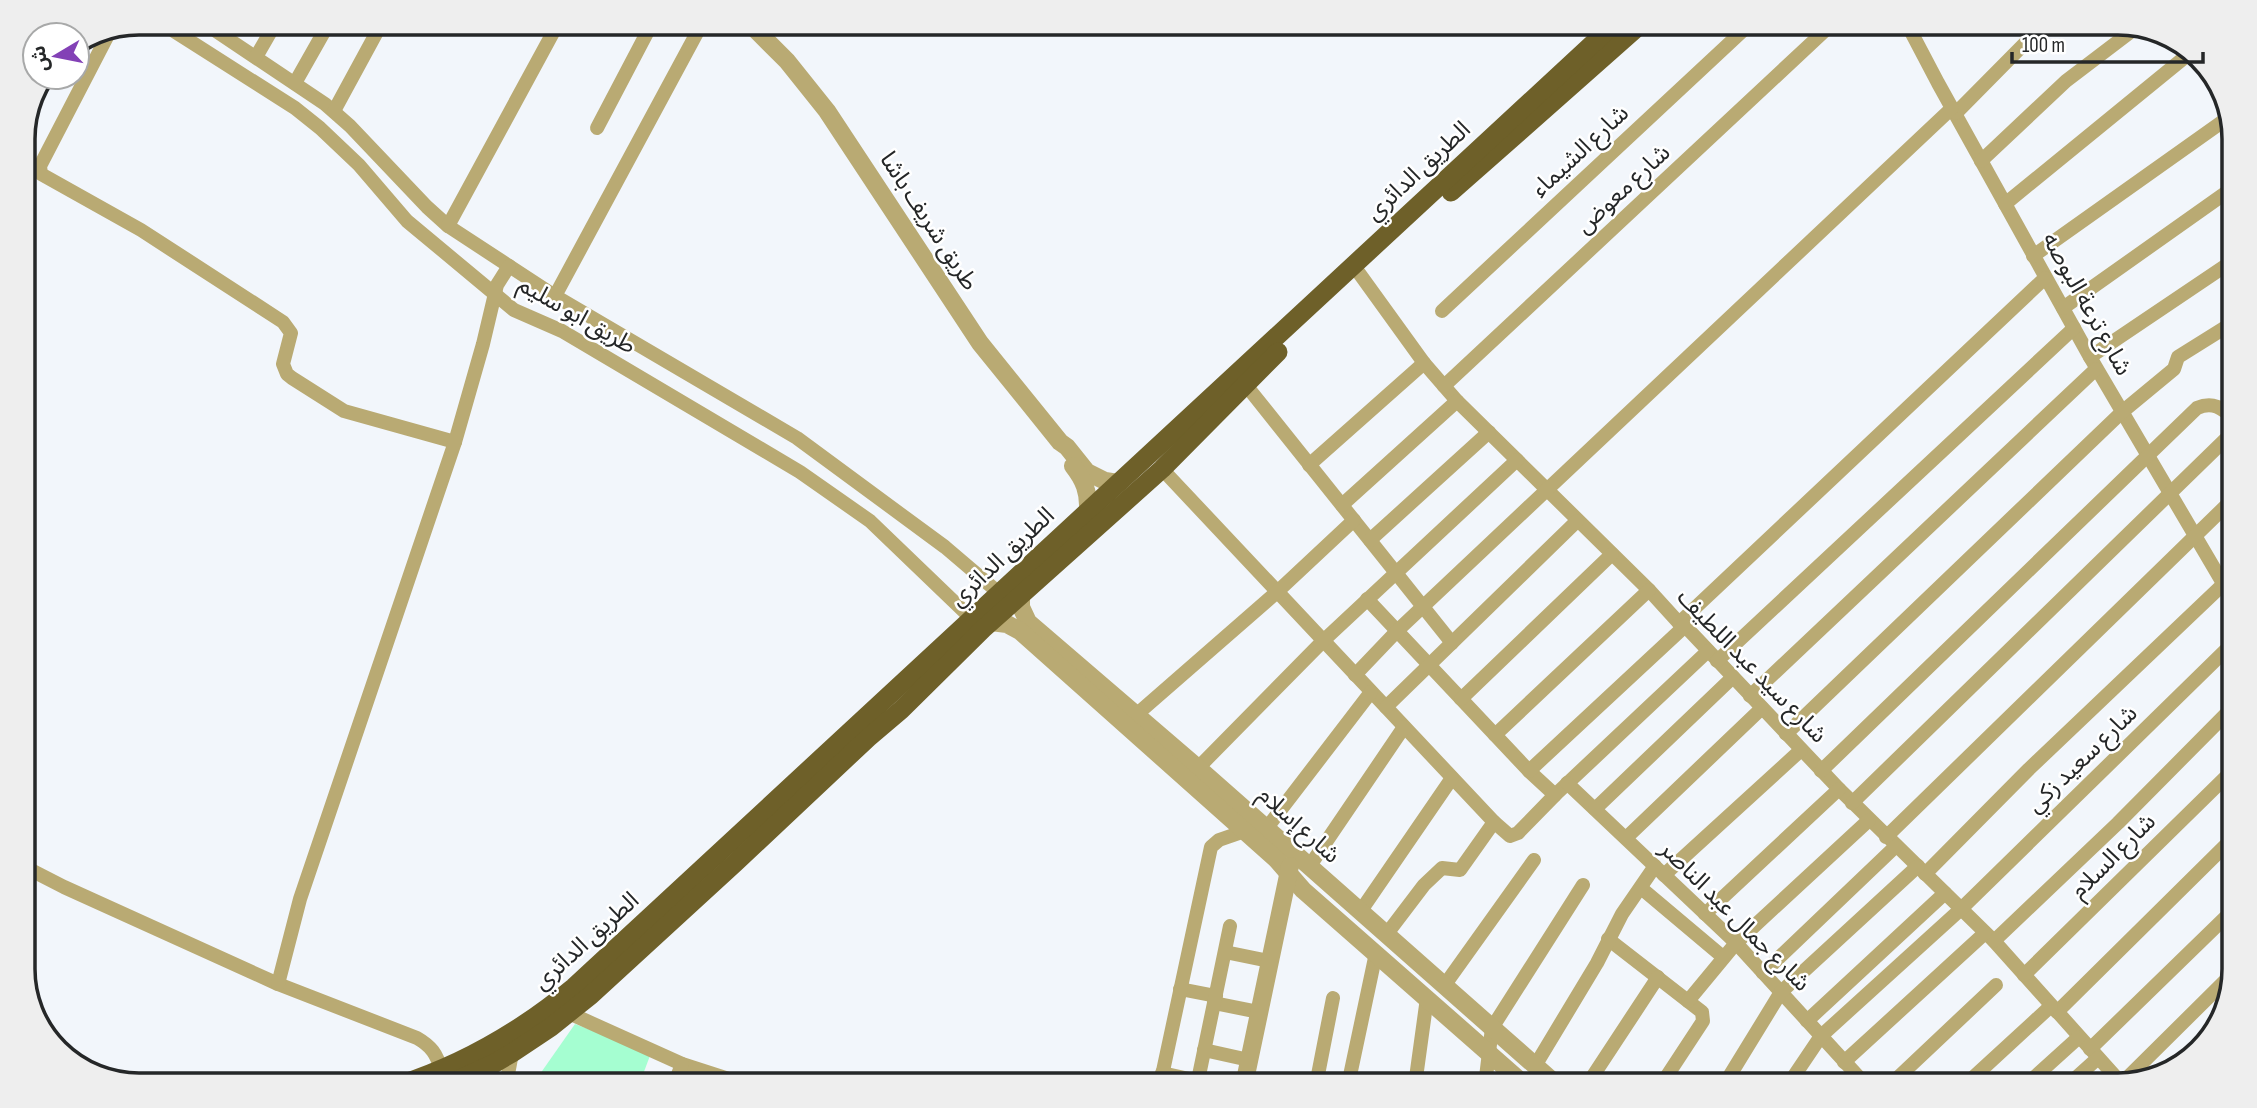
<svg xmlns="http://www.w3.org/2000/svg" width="2257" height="1108" font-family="'Sofia Sans Condensed','Noto Sans Arabic',sans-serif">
<rect width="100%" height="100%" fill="#f2f6fb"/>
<!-- green -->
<path fill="#a5fed1" d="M575 1024 651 1053 639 1085H568L540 1074Z"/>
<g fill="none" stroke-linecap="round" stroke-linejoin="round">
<!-- minor -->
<g stroke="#b9aa73" stroke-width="14">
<path d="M1907 24 1938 83 2090 357 2234 602"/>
<path d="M110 31 40 166 41 174 141 230 283 322 291 333 283 364 287 374 292 378 344 411 455 442"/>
<path d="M174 31 295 108 320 128 359 165 407 221 514 310 562 331 800 472 870 521 972 619"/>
<path d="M216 31 325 104 350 126 427 207 448 226 555 296 797 438 945 547 999 593"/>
<path d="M256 57 271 31"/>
<path d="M295 83 325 30"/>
<path d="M334 111 378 30"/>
<path d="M1956 113 2045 23"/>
<path d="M597 128 649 29"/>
<path d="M1981 161 2066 81 2137 27"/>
<path d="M2005 204 2190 53"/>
<path d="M448 226 555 29"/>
<path d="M2033 256 2229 117"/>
<path d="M1359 273 1424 363 1457 401 1649 590 1679 623 1685 626 1839 789 1994 941 2122 1084"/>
<path d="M555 296 699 29"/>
<path d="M2063 308 2234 187"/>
<path d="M1442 311 1750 24"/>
<path d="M2090 357 2234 260"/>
<path d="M1245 384 1452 643"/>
<path d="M1444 386 1832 24"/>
<path d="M2222 408 2234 400"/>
<path d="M1309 465 1424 363"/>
<path d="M1162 469 1494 822 1510 836 1518 833 1555 795 1708 651"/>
<path d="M1342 505 1457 401"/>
<path d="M1370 540 1489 432"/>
<path d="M1367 599 1529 771 1555 795"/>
<path d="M1679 623 2045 278"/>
<path d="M1717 661 2074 328"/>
<path d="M1355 675 1397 631 1952 108"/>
<path d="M1750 696 2096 369"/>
<path d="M1461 699 1612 554"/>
<path d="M1386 707 1577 521"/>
<path d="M1136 715 1277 592 1354 520"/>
<path d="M1786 734 2122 412 2174 369 2178 357 2234 322"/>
<path d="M1495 735 1649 590"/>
<path d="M1198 768 1323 641 1517 460"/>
<path d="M1529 771 1685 626"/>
<path d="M1821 771 2197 408C2213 401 2222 408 2234 419"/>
<path d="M1567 783 1736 943 1866 1085"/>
<path d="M1852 803 2234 431"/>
<path d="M1595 809 1733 677"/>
<path d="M1266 829 1371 692"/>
<path d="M1886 837 2234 498"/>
<path d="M1626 838 1762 708"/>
<path d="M23 866 64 887 278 984 417 1038C431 1046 437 1054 441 1070"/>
<path d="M1309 867 1404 727"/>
<path d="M1925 874 2029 769 2234 574"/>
<path d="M1664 875 1801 750"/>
<path d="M1641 888 1723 957"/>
<path d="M1360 912 1452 778"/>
<path d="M1705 914 1839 789"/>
<path d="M1386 935 1424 885 1442 868 1460 870 1494 822"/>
<path d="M1608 939 1702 1012 1703 1021 1661 1085"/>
<path d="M1994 941 2118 823 2234 706"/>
<path d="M1225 952 1269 961"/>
<path d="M1763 973 1896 846"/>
<path d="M2024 975 2234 769"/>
<path d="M278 984 300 899 455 442 483 344 497 285 509 266"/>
<path d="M1444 986 1534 860"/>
<path d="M1180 989 1216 996"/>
<path d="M1688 1001 1736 943 1869 820"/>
<path d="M1214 1003 1259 1012"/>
<path d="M2057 1012 2234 837"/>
<path d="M569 1013 682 1064 747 1085"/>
<path d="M1807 1021 1945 893"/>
<path d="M2090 1049 2234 909"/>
<path d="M1204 1050 1249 1060"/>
<path d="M1844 1062 1985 933"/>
<path d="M1535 1066 1597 963 1622 914 1655 866"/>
<path d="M1162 1073 1198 1081"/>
<path d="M2121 1084 2233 973"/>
<path d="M506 1085 512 1053"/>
<path d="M674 1085 682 1064"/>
<path d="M1160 1085 1211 847 1219 840 1245 831"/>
<path d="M1197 1085 1230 926"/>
<path d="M1316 1085 1333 998"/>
<path d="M1348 1085 1376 953"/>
<path d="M1415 1085 1427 998"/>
<path d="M1485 1085 1492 1028 1583 885"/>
<path d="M1587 1085 1658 977"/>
<path d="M1724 1085 1781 992 1918 866"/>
<path d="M1788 1085 1821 1036 1961 909 2234 642"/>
<path d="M1890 1085 1996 985"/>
<path d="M1965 1085 2051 1006"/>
<path d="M2026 1085 2079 1037"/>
<path d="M2068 1085 2098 1058"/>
</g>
<!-- tertiary -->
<g stroke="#b9aa73" stroke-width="18">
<path d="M755 29 787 61 827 111 980 343 1060 442 1067 447 1087 472 1105 481 1118 483"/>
<path d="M1073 466C1084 480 1089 492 1088 511"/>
<path d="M1021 595V607L1028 622 1198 768 1557 1085"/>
<path d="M991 622 1007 624 1020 631 1276 859 1303 890 1525 1085"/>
<path d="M1244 1085 1290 866"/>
</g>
<!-- trunk -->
<g stroke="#6e6029" stroke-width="19">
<path d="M1451 192 1640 25"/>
<path d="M399 1085C464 1064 521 1031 574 987L1613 25"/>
<path d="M447 1085 495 1063 512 1053 551 1027 591 995 735 863 868 738 901 710 983 629 1162 469 1278 352"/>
</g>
</g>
<g text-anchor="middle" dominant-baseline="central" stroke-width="5" stroke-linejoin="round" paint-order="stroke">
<!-- street labels -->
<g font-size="24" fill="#252728" stroke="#fff">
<text transform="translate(1580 151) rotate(-43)">شارع الشيماء</text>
<text transform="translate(1418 171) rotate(-43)">الطريق الدائري</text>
<text transform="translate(1623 189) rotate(-43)">شارع معوض</text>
<text transform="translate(929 221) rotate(57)">طريق شريف باشا</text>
<text transform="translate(2087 304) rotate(61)">شارع ترعة البوصه</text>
<text transform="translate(577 315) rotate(30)">طريق ابو سليم</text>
<text transform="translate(1002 557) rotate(-43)">الطريق الدائري</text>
<text transform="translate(1752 666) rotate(46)">شارع سيد عبد اللطيف</text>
<text transform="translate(2082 759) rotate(-44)">شارع سعيد زكي</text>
<text transform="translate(1299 825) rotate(42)">شارع إسلام</text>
<text transform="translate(2113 856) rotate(-45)">شارع السلام</text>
<text transform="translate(1735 916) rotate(45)">شارع جمال عبد الناصر</text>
<text transform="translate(586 941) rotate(-42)">الطريق الدائري</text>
</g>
</g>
<!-- crop -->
<path d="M0 0H2257V1108H0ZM139 35H2118A104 104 0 0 1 2222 139V969A104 104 0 0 1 2118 1073H139A104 104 0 0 1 35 969V139A104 104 0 0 1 139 35Z" fill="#eee" fill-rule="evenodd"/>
<path fill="none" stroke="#252728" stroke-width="3.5" d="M139 35H2118A104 104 0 0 1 2222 139V969A104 104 0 0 1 2118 1073H139A104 104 0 0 1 35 969V139A104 104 0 0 1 139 35Z"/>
<!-- north arrow -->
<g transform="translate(56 56) rotate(260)"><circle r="33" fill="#ffffff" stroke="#a8a9a9" stroke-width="2"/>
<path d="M0-5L12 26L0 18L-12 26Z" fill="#8341b6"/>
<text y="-10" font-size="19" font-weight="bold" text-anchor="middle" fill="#252728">ش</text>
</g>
<!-- scale -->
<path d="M2012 52v10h191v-10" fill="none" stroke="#252728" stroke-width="3.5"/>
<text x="2022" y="52" font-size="21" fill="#252728" stroke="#ffffff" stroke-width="5" paint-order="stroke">100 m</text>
</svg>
